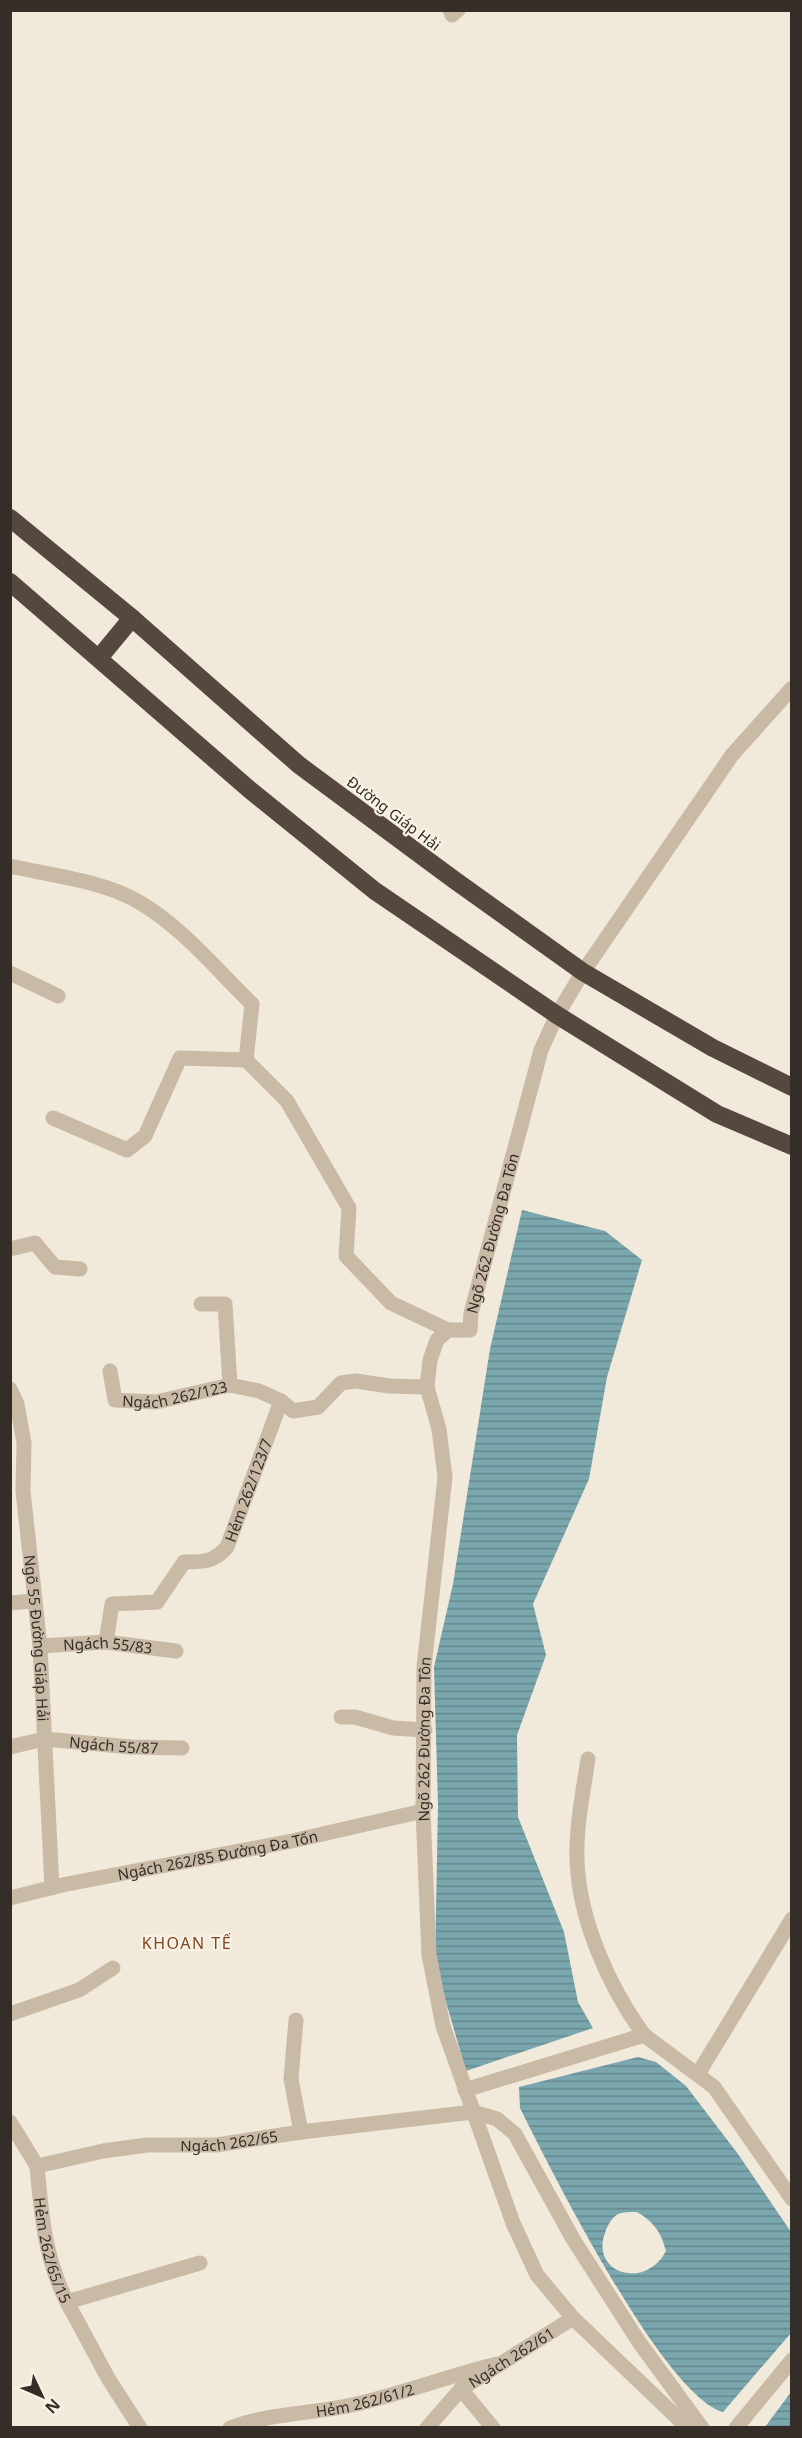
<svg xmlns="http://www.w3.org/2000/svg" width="802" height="2438" font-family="'Noto Sans',sans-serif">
<defs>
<pattern id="water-rules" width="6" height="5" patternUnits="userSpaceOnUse" patternTransform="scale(1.5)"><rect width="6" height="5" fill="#7aa6ae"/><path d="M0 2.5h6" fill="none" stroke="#65888e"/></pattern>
</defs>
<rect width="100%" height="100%" fill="#f1e9da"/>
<!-- water -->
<g fill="url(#water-rules)" fill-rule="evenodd">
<path d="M522 1210 605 1231 642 1260 607 1377 589 1479 533 1604 546 1655 517 1735 518 1817 564 1932 578 2002 593 2028 466 2071 435 1964 438 1805 434 1667 453 1584 490 1349Z"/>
<path d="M638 2057 656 2062 686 2086 738 2154 791 2232V2333L723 2412C663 2395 550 2168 520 2108L519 2087ZM637 2212C654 2222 661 2232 666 2251 645 2291 590 2273 605 2233 607 2226 612 2217 618 2214 623 2212 632 2212 637 2212Z"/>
<path d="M791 2392V2427H765Z"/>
</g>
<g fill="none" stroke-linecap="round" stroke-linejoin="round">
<!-- minor -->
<g stroke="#c9baa6" stroke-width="15">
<path d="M450 10 452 15 458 10"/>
<path d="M10 866C50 875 104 881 139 902 182 927 217 970 252 1004L246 1060"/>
<path d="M10 973 58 996"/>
<path d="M53 1118 127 1150 145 1136 180 1058 246 1060 287 1101 349 1208 346 1256 391 1303 448 1330"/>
<path d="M10 1249 35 1243 55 1267 80 1269"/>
<path d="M201 1304H225L230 1385"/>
<path id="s1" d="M110 1371 115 1400 156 1402 230 1385 259 1391 281 1401 293 1411 318 1407 341 1383 356 1381 389 1386 427 1387"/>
<path id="s2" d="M10 1389 17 1404 24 1443 23 1491 40 1646 52 1888"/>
<path d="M10 1603 34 1601"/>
<path id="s3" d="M106 1642 112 1604 157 1602 184 1562C204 1562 214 1562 227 1547L281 1401"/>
<path id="s4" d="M40 1646 106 1642 176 1651"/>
<path d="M341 1717H355L393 1728 425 1730"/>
<path id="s5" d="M10 1747 44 1739 131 1747 182 1748"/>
<path d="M588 1759C583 1792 576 1826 577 1860 579 1920 609 1987 644 2035"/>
<path id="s6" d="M10 1898 62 1885 292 1841 423 1811"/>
<path d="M10 2014 79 1990 113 1968"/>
<path d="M296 2020 291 2079 301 2132"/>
<path d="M698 2074 792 1919"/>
<path d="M465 2090 644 2035 714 2087 792 2199"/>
<path id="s7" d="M10 2122 37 2166 103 2151 147 2145H216L301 2132 473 2112 497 2119 515 2134 573 2239 639 2342 702 2428"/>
<path id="s8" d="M37 2166C41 2213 45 2259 67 2302L200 2263"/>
<path d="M67 2302 108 2378 140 2428"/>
<path id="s9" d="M230 2428C270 2413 311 2414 352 2405 401 2394 448 2376 497 2364"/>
<path d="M427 2428 461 2389"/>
<path id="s10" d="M493 2428 461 2389 573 2318"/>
<path id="s11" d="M688 2428 573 2318 537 2275 513 2223 443 2026 429 1955 423 1811 424 1667 445 1477 439 1429 427 1387 430 1360 437 1340 448 1330H470L471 1313 541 1050 557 1015 583 972 732 755 792 688"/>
<path d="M736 2428 792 2360"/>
</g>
<!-- highway -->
<g stroke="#56483e" stroke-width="18">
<path d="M10 518 132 618 299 765 453 879 583 972 713 1048 792 1087"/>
<path d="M10 582 250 790 375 891 557 1015 717 1114 792 1146"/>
<path d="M99 658 132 618"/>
</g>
</g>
<g text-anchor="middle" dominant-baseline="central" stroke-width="4.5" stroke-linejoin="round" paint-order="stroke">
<!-- street labels -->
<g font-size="15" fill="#352d27" stroke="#f9f3e6">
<text transform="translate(394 813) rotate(37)">Đường Giáp Hải</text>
<text stroke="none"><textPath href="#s11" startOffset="1310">Ngõ 262 Đường Đa Tôn</textPath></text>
<text stroke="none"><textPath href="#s1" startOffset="90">Ngách 262/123</textPath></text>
<text stroke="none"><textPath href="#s3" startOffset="240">Hẻm 262/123/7</textPath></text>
<text stroke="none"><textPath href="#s2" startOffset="252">Ngõ 55 Đường Giáp Hải</textPath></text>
<text stroke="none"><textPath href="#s4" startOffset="68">Ngách 55/83</textPath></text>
<text stroke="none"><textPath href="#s11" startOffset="770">Ngõ 262 Đường Đa Tôn</textPath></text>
<text stroke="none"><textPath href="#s5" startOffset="105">Ngách 55/87</textPath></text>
<text stroke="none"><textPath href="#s6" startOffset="212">Ngách 262/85 Đường Đa Tốn</textPath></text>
<text stroke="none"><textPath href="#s7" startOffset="246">Ngách 262/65</textPath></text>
<text stroke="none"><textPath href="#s8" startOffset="86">Hẻm 262/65/15</textPath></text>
<text stroke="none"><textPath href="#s10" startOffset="110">Ngách 262/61</textPath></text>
<text stroke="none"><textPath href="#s9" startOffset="138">Hẻm 262/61/2</textPath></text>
</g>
<!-- neighbourhood labels -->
<g font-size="16" letter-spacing="1.5" fill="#834421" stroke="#f9f3e6">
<text x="187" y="1943">KHOAN TẾ</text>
</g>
</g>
<!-- border -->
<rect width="802" height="2438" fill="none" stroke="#352d27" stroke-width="24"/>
<!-- north arrow -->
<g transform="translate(42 2396) rotate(134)" stroke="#f9f3e6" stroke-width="4.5" paint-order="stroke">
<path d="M0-4.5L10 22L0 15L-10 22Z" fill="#352d27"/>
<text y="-9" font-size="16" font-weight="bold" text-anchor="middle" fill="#352d27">N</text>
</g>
</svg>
